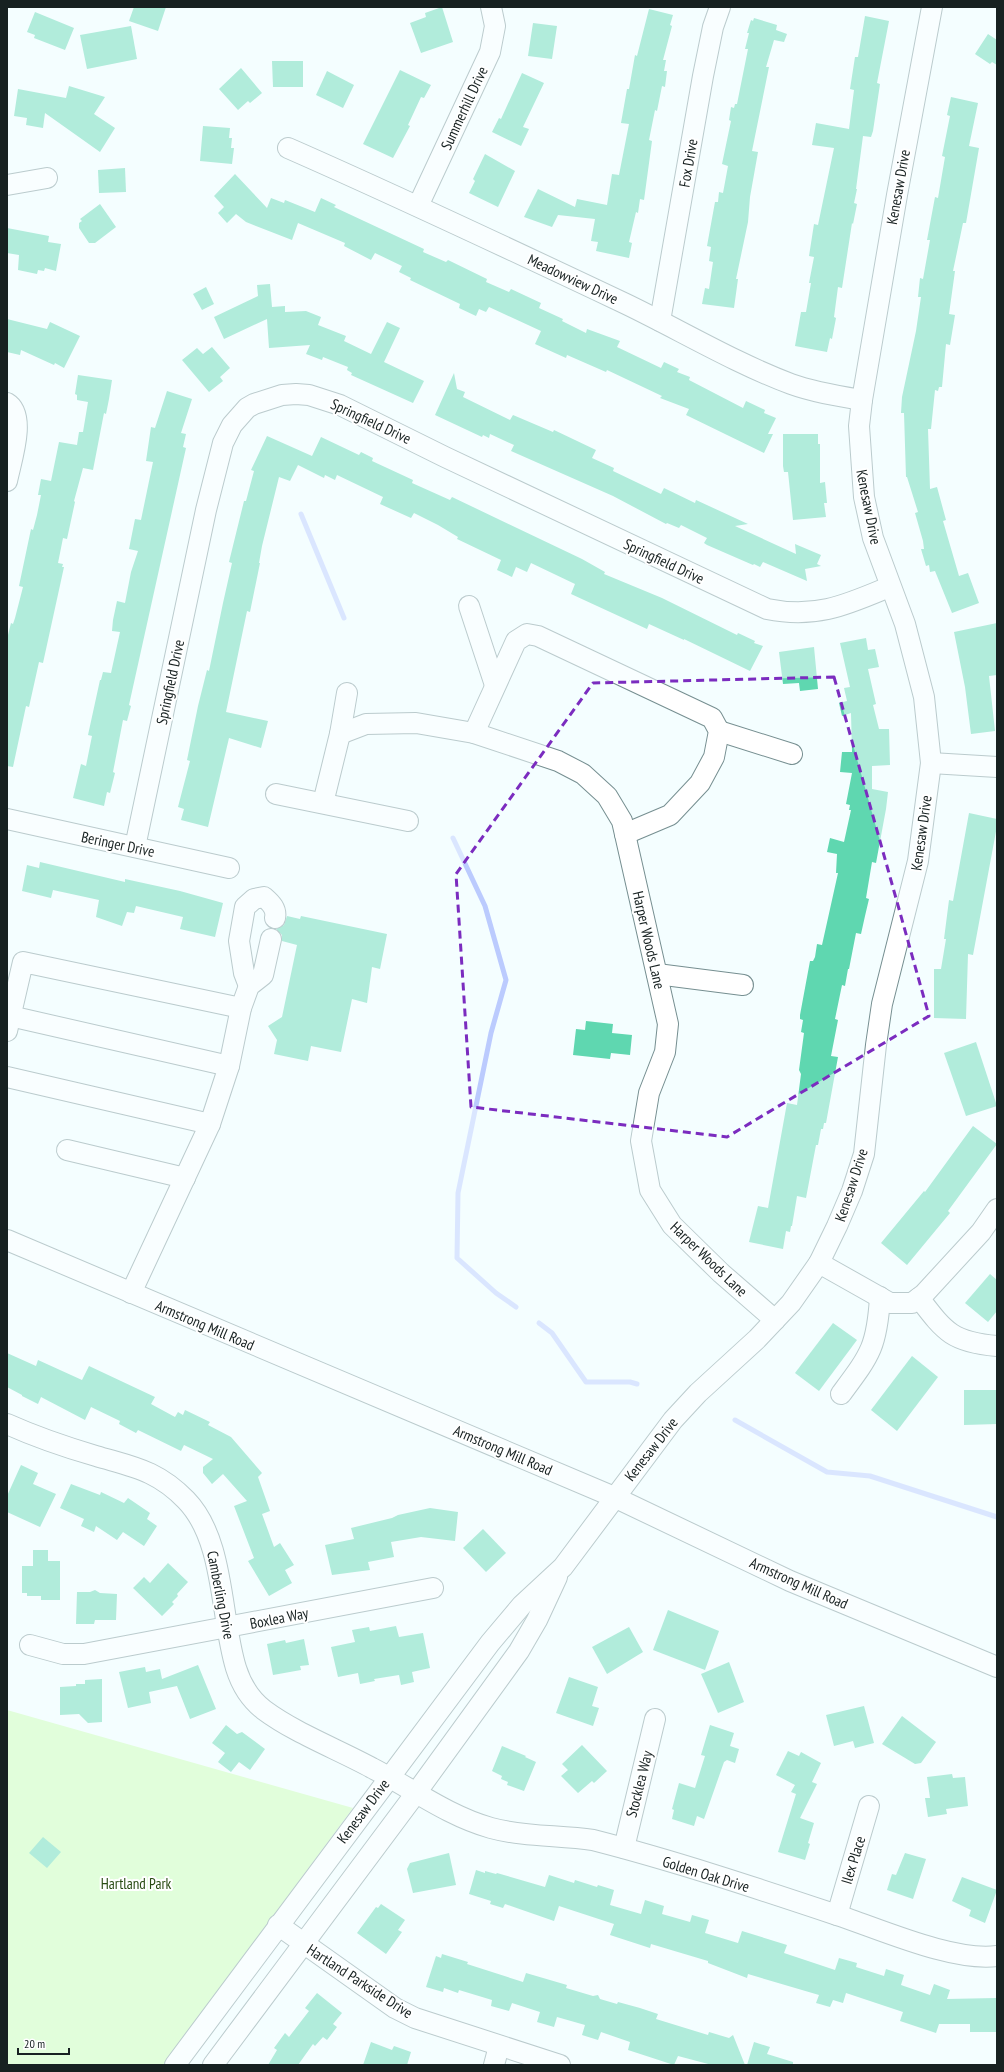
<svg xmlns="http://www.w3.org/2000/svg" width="1004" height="2072" font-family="'PT Sans Narrow',sans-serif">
<rect width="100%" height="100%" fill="#f4feff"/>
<!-- green -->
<path fill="#caffaf" d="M7 1710 353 1808 163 2065H7Z"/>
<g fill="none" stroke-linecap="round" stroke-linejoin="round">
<!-- stream -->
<g stroke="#bbcbfe" stroke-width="5">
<path d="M301 514 344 618"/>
<path d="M453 838 485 906 506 980 491 1033 458 1193 457 1258 496 1293 516 1307"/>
<path d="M539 1323 552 1333 586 1382H630L637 1384"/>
<path d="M735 1420 827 1472 870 1476 997 1517"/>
</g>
</g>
<!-- building -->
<g fill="#5fd7b0">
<path d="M134 7H166L158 31 129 21Z"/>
<path d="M442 7 453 42 421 53 410 23 426 17 425 13Z"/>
<path d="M649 9 673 15 670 25 672 26 663 60H666L664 71H667L665 87 662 86 657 111 655 110 649 140 652 141 644 200 640 199 638 213 636 212 629 242 632 243 629 258 596 251 598 242 591 241 595 219 558 215 552 227 524 217 538 189 575 207 577 199 607 205 612 174 619 175 629 124 621 123 627 89H629L635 55 637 56Z"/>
<path d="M35 12 74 28 65 50 34 38 35 35 27 32Z"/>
<path d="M865 16 889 21 877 83 880 84 873 131 871 137 863 136 856 189H857L854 203 857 204 853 224 852 223 842 288 838 287 834 317 836 318 832 339 830 338 827 352 795 346 801 312H806L811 283H809L814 257 809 256 814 224 818 225 834 148 812 145 816 123 849 129 854 90 850 89 855 57H858Z"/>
<path d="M754 18 777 25 776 30 787 34 784 42 774 40 766 67H769L752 151 758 152 750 197 748 222 736 279H738L734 308 702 304 705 288 709 289 713 262 709 261 711 247 707 246 715 202H718L719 192 723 193 728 166 722 164 731 121 729 120 731 107 734 108 735 104H737L748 49H745L749 33H747L751 20 753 21Z"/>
<path d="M533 23 557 26 552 59 528 56Z"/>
<path d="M131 26 137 59 87 69 80 35Z"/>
<path d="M988 34 997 40V65L992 62 990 64 975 54Z"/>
<path d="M272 61H303V87H273Z"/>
<path d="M241 68 262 93 250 103 248 101 238 110 219 89Z"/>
<path d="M400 70 431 85 424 98 421 97 408 125 410 126 393 158 363 144Z"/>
<path d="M327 71 354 85 343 108 316 95Z"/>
<path d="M522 73 544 83 523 127 529 129 521 146 492 132 499 118 501 119Z"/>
<path d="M69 86 105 97 94 114 115 128 100 152 45 113 43 128 26 125 27 118 14 116 18 89 66 98Z"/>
<path d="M951 97 978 103 969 146 979 148 966 223H963L953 271H955L949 314 955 315 950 345 946 344 942 387H939L938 391 935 390 931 429H928L930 489 937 487 946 520 943 521 959 576 968 573 979 603 952 613 935 571 930 572 929 565 926 566 921 549H924L923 541 915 513 918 512 907 477H906L904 413H901L902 397 916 331 921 297H918L920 278 923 279 930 240H927L935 197 938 198 945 157 942 156 950 116 947 115Z"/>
<path d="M203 126 230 128 229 138H232L231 148H234L232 164 200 161Z"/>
<path d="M485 154 515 171 498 207 469 193 475 181 473 179Z"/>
<path d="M125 168 126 192 99 193 98 170Z"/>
<path d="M235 174 267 208 271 198 284 203 285 200 315 212 321 198 336 205 334 207 424 249 423 252 446 262 448 260 487 279 486 282 509 292 511 289 541 303 539 308 563 319 562 321 586 333 587 329 620 341 617 347 661 368 664 362 679 369 677 372 690 377 689 380 743 408 746 401 765 410 764 413 776 418 768 434H773L764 453 686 415 689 409 660 398 662 396 607 370 606 372 567 355 566 358 535 344 541 331 489 307 486 312 479 309 476 316 459 308 460 304 410 280 411 278 399 272 402 266 375 253 371 260 344 246 345 243 298 223 292 240 246 222 236 214 227 223 218 213 224 207 214 196Z"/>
<path d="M100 204 116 227 95 243H89L79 228V223L82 221 80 219Z"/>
<path d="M7 228 49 236 48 242 61 244 56 271 45 268 44 271 38 270 37 274 18 270 19 255 7 253Z"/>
<path d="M270 284 272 307 285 306V312L306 311 321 317 318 325 346 336 344 341 371 354 387 322 400 328 384 362 424 381 413 403 351 375 352 373 347 370 348 367 323 357 322 360 306 354 310 345 269 348 267 319 224 339 214 317 258 296 257 285Z"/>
<path d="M206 287 214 304 202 310 193 294Z"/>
<path d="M7 319 47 329 50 322 80 336 64 368 55 363 54 365 21 350 20 355 7 352Z"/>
<path d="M212 347 230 368 220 377 223 381 209 392 182 360 197 348 203 354Z"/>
<path d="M454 373 457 389 465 392 463 397 510 420 513 415 553 432 554 430 596 450 592 458 614 468 613 471 661 494 664 488 695 503 696 500 748 524 735 526 796 554 795 544 821 555 817 564 821 566 805 569 807 581 763 562 760 567 754 564 753 565 707 545 704 543 707 538 681 525 679 528 667 523 666 524 613 496 511 451 514 445 490 434 489 438 483 435 482 437 435 415Z"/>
<path d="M78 375 112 380 109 399 106 414 104 413 93 470 83 468 74 501 75 502 67 539 63 538 58 563 63 564 62 567H64L43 663 39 662 29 707 26 706 13 767 7 766V639L11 623 13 624 15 618 23 587 19 586 31 529 33 530 37 515 41 495H38L41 479 51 481 59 442 77 445 79 432H83L88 402 77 400V395L75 394Z"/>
<path d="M167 391 192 399 181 433 186 434 183 447 186 448 129 705 131 706 127 721 123 720 113 772 115 773 110 793 107 792 104 806 73 798 81 764 86 766 92 736 88 735 100 680H101L103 672 111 673 120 632 112 631 113 620 117 601 125 603 131 572 138 551 129 549 135 519 141 520 153 462 146 461 151 427 155 428Z"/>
<path d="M783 434H818V444H820V483L825 482 827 503H824L826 517 793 520 788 472H784L783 466Z"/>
<path d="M267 436 312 456 321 437 359 455 361 452 373 458 372 461 413 480 412 483 450 500 452 497 582 559 605 572 604 574 662 598 737 635 738 633 755 641 754 643 763 646 750 671 684 639V640L649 624 647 629 571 594 575 584 531 563 527 572 516 567 512 577 497 570 501 560 457 539 458 537 438 525 414 513 411 518 380 504 383 497 337 475 335 480 325 475 324 478 298 465 290 481 279 477 262 546 259 563H260L250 612 247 611 226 712 268 721 261 748 229 738 208 827 181 820 184 809 178 807 190 761 187 760 198 706 207 670 209 671 223 603 232 563 229 562 244 501H246L254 471 251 470Z"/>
<path d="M997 623V675L989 676 995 731 971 734 965 687 954 632Z"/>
<path d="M866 638 868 650 875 649 879 667 868 669 876 704 873 705 879 729H889L890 765 872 766V789L888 792 886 809 876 863 872 862 866 898 869 899 865 916 861 934 856 933 849 969H848L845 986 842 985 835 1019 838 1020 831 1056 838 1057 826 1123H824L823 1129H821L818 1145H816L806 1198 797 1196 792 1226H791L790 1232 786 1231 783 1249 749 1242 758 1206 768 1208 787 1103 797 1105 801 1074 799 1070 804 1033 801 1032 803 1020 800 1019V1015L810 961H813L815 957 817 944 822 945 838 873H836L837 854 827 852 830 838 844 842 851 810H849L850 805 846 804 852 773 840 772 842 752H852L851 713 842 716 839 703 847 701 844 688 850 687 840 643Z"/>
<path d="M814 647 818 689 800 691 799 683 783 684 779 652Z"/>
<path d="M969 813 997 819V826L973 955 968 954 966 1019 934 1018V969H941L946 939H944L949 900 953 901Z"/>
<path d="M40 862 125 882V879L180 891 223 903 215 937 180 929 183 917 136 906 134 913 127 912 122 926 96 917 99 900 53 890 51 898 22 891 27 865 39 868Z"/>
<path d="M287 916 300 919 301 916 387 934 380 969 372 967 367 1003 352 999 341 1052 311 1046 308 1061 274 1054 277 1040 268 1026 282 1017 297 945 282 941V935L276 929 284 925Z"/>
<path d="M586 1021 613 1024 612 1033 632 1035 630 1055 611 1053 610 1059 573 1055 576 1029 585 1030Z"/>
<path d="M976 1042 997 1106 966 1116 944 1053Z"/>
<path d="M973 1126 997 1144 948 1211 950 1213 907 1265 881 1243 924 1191 925 1192Z"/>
<path d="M990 1274 997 1280V1311L988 1322 965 1303Z"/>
<path d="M833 1323 857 1340 819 1391 795 1373Z"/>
<path d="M7 1353 36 1366 38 1360 82 1380 89 1366 155 1397 151 1404 175 1417 178 1412 183 1415 185 1410 210 1422 208 1425 231 1437 262 1473 258 1477 270 1511 262 1514 274 1547 280 1543 294 1565 285 1570 292 1583 269 1596 248 1561 254 1558 234 1506 247 1501 223 1474 212 1484 203 1473V1467L213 1459 184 1445 181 1451 138 1430 136 1433 119 1424 120 1421 91 1407 85 1420 41 1397 38 1404 22 1396V1395L7 1387Z"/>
<path d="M912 1356 938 1377 897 1431 871 1410Z"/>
<path d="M964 1390H997V1424L964 1425Z"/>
<path d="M21 1465 38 1473 33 1484 56 1494 40 1527 7 1512V1496Z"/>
<path d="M71 1484 100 1495 101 1492 124 1503 128 1498 150 1513 147 1519 157 1526 144 1546 123 1532 117 1540 96 1526 94 1532 81 1526 84 1519 60 1508Z"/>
<path d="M430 1508 458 1512 455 1541 421 1537 391 1542 394 1557 368 1562 370 1570 332 1575 325 1545 354 1539 351 1528 392 1518 398 1515Z"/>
<path d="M483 1529 506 1553 486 1572 463 1548Z"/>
<path d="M33 1550H48V1561H60V1600H41V1596H27V1593H22V1566H33Z"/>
<path d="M168 1563 188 1582 177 1594 178 1596 172 1602 174 1604 162 1616 133 1588 144 1577 150 1583Z"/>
<path d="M95 1590 100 1593 117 1594 116 1620H95L94 1624H76L77 1592H90Z"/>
<path d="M668 1610 719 1631 705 1670 653 1650Z"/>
<path d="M396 1626 399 1637 423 1633 430 1668 412 1672 414 1682 401 1685 399 1675 374 1679 375 1681 360 1684 358 1673 338 1677 331 1647 355 1642 352 1630 369 1627 370 1631Z"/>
<path d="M629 1627 643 1652 607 1674 592 1647Z"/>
<path d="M304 1639 309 1665 300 1666 301 1670 273 1675 267 1644 285 1640 286 1643Z"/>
<path d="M729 1662 744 1702 718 1713 701 1674Z"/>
<path d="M198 1665 216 1709 190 1719 177 1686 149 1692 151 1703 128 1708 119 1672 145 1667 146 1672 160 1669 162 1679Z"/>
<path d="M569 1677 598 1687 592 1706 599 1708 593 1726 556 1713Z"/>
<path d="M102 1679V1722L88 1723 79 1714 60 1715V1687L76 1686V1684H85V1680Z"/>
<path d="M864 1706 874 1743 855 1748 853 1741 834 1746 826 1715Z"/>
<path d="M902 1716 936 1742 921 1763 915 1764 882 1744Z"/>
<path d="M226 1725 237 1734 242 1732 265 1749 250 1770 239 1762 231 1772 218 1762 225 1753 212 1743Z"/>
<path d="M710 1725 734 1733 730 1746 739 1749 735 1763 727 1760 724 1762 704 1819 697 1816 694 1826 672 1819 674 1810 672 1809 679 1783 695 1788 705 1756 701 1755Z"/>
<path d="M582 1745 607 1771 594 1783 592 1781 578 1793 561 1776 568 1770 562 1764Z"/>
<path d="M502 1746 526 1756 525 1757 536 1762 524 1791 507 1785 508 1782 501 1779 502 1776 492 1771Z"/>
<path d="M788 1751 799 1756 801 1752 821 1763 812 1782 817 1784 800 1818 814 1823 808 1843 810 1844 805 1860 778 1852 796 1794 791 1792 795 1785 776 1775Z"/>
<path d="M952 1774 953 1778 965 1777 968 1806 946 1809 947 1814 928 1817 925 1798H930L927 1777Z"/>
<path d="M43 1837 61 1852 47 1868 29 1853Z"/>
<path d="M449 1853 456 1885 413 1893 407 1869 410 1863Z"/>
<path d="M905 1853 926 1859 913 1899 887 1890 892 1874 896 1875Z"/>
<path d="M476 1870 485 1873V1871L496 1874 497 1873 545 1887 549 1875 574 1883 575 1880 597 1887 598 1885 614 1890 610 1905 641 1914 645 1900 664 1906 662 1914 690 1922 692 1915 709 1920 705 1933 738 1943 742 1931 787 1945 784 1953 835 1970 839 1958 857 1963 856 1967 884 1976 886 1969 904 1975 901 1985 930 1995 934 1984 950 1990 947 1999 996 1998 997 2032H970V2024H939L936 2033 900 2021 903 2012 846 1993 843 2003 833 2000 830 2007 816 2003 819 1995 748 1974 747 1978 708 1963V1961L651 1944 650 1948 610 1935 614 1924 559 1906 554 1921 505 1904 503 1908 490 1904 491 1901 469 1894Z"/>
<path d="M962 1877 997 1890 985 1923 969 1916 971 1910 952 1901Z"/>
<path d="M381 1904 405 1920 398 1930 402 1932 386 1954 357 1933 376 1907 378 1908Z"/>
<path d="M442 1954 468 1962 467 1964 523 1982 526 1973 567 1985 566 1988 593 1996 598 1995 600 1999 617 2004 618 2002 640 2008 658 2014 656 2019 708 2035 709 2032 729 2038 733 2035 745 2065H712L678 2056 674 2065 628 2050 630 2042 601 2032 598 2040 582 2035 585 2025 557 2017 554 2027 537 2022 540 2012 512 2003 509 2011 491 2006 492 2000 459 1990 458 1993 444 1988 443 1992 426 1987 436 1956 441 1958Z"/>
<path d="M317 1993 342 2013 333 2024 337 2027 327 2040 323 2037 315 2046 313 2044 298 2065H268L277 2050 274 2048 285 2033 289 2037 309 2011 305 2008Z"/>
<path d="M371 2042 392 2050 394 2046 411 2052 407 2065H363Z"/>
<path d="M754 2042 770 2047 767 2054 793 2062V2065H747Z"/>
</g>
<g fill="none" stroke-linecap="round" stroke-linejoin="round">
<!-- minor casing -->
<g stroke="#768f91" stroke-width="22">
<g id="minor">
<path d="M288 148C402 198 514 251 626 304 680 330 735 363 791 384 813 392 838 396 862 400"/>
<path d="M7 185 47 178"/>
<path d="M418 206 490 52 495 26 491 7"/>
<path d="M660 321 703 76 713 27 720 7"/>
<path d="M7 403C27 415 11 461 7 481"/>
<path d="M469 606 495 685"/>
<path d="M719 731 792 754"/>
<path d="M474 733 516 641 527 634 538 636 712 718 719 731 714 757 700 783 670 815 625 834"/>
<path d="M340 734 366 724 416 723 474 733 558 761 583 774 607 796 622 821 668 1024 665 1052 649 1093 641 1141 650 1190 672 1225 721 1273 775 1320"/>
<path d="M931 763 997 767"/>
<path d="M276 794 408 821"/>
<path d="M323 803 340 734 347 693"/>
<path d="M7 819 229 868"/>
<path d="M135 847 206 510 223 443 232 425 247 408 254 404 282 395 296 394 309 395 340 405 445 457 767 609C816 619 846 605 889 587"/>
<path d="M657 974 743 985"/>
<path d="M249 986 244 973 239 941 245 907 254 899 264 897C271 903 277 909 275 918"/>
<path d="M10 1016 229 1066"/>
<path d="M7 1031 23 962 241 1008"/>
<path d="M7 1077 210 1124"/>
<path d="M67 1150 185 1178"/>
<path d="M7 1240 614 1497 790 1581 997 1667"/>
<path d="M819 1263 890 1303H912L924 1294 981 1232 997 1209"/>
<path d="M131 1293 210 1124 229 1066 241 1008 249 986 263 975 271 939"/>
<path d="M919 1298C945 1332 952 1342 997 1346"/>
<path d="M841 1394C870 1355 877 1347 880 1297"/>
<path d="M7 1424C36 1437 65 1447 96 1456 133 1467 157 1470 186 1500 225 1540 220 1616 236 1668 241 1684 251 1700 264 1710 295 1733 337 1749 372 1768 411 1788 448 1816 491 1828 524 1837 559 1835 593 1840 675 1861 756 1888 837 1915 880 1929 953 1962 997 1956"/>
<path d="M30 1645 63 1654H84L433 1588"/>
<path d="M624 1848 655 1719"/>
<path d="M837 1915 869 1806"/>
<path d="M278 1925 395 2008 415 2018 560 2065"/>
<path d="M175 2065 490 1643 522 1605 563 1567 673 1420 698 1393 757 1339 791 1303 819 1263 837 1226 852 1191 864 1154 876 1045 882 1004 918 861 931 763 924 697 905 624 873 538 864 497 859 426 862 400 897 195 932 7"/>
<path d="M213 2065 416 1793 519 1651 537 1620 557 1577"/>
<path d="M494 2065 499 2046"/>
</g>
</g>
<!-- minor -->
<use href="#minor" stroke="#fff" stroke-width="20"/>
</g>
<!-- marked area -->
<path d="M0 0H1004V2072H0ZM834 677 929 1016 727 1137 471 1107 456 874 593 683Z" fill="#f4feff" fill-opacity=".55" fill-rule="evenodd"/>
<path fill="none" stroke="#7b2cbf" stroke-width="3" stroke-dasharray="8 5" stroke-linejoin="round" d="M834 677 929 1016 727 1137 471 1107 456 874 593 683Z"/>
<g text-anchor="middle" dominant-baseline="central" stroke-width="4" stroke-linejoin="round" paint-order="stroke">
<!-- street labels -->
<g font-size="15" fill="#172121" stroke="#fff">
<text transform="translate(464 108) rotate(-65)">Summerhill Drive</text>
<text transform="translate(688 163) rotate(-80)">Fox Drive</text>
<text transform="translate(898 187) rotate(-80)">Kenesaw Drive</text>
<text transform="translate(573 279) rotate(25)">Meadowview Drive</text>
<text transform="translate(371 421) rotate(25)">Springfield Drive</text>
<text transform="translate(869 507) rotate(79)">Kenesaw Drive</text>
<text transform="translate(664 561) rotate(25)">Springfield Drive</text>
<text transform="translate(170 682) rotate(-78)">Springfield Drive</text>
<text transform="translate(921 833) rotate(-82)">Kenesaw Drive</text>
<text transform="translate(118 844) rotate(12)">Beringer Drive</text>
<text transform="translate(649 940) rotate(77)">Harper Woods Lane</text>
<text transform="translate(851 1185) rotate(-72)">Kenesaw Drive</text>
<text transform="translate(709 1259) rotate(44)">Harper Woods Lane</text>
<text transform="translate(205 1325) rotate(23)">Armstrong Mill Road</text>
<text transform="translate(651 1449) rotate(-52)">Kenesaw Drive</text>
<text transform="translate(503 1450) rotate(23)">Armstrong Mill Road</text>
<text transform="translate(799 1583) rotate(24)">Armstrong Mill Road</text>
<text transform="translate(221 1595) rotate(79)">Camberling Drive</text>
<text transform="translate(279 1618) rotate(-11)">Boxlea Way</text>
<text transform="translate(639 1784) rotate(-76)">Stocklea Way</text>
<text transform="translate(363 1811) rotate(-53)">Kenesaw Drive</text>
<text transform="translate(853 1860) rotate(-73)">Ilex Place</text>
<text transform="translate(706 1874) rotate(17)">Golden Oak Drive</text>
<text transform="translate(360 1981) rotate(33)">Hartland Parkside Drive</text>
</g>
<!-- park labels -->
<g font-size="15" fill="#294b13" stroke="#fff">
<text x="136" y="1883">Hartland Park</text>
</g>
</g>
<!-- border -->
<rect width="1004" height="2072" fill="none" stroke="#172121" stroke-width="16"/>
<!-- scale -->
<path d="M18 2048v6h51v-6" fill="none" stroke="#172121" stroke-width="2"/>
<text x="24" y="2048" font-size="12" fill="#172121" stroke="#ffffff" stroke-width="3" paint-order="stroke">20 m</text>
</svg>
